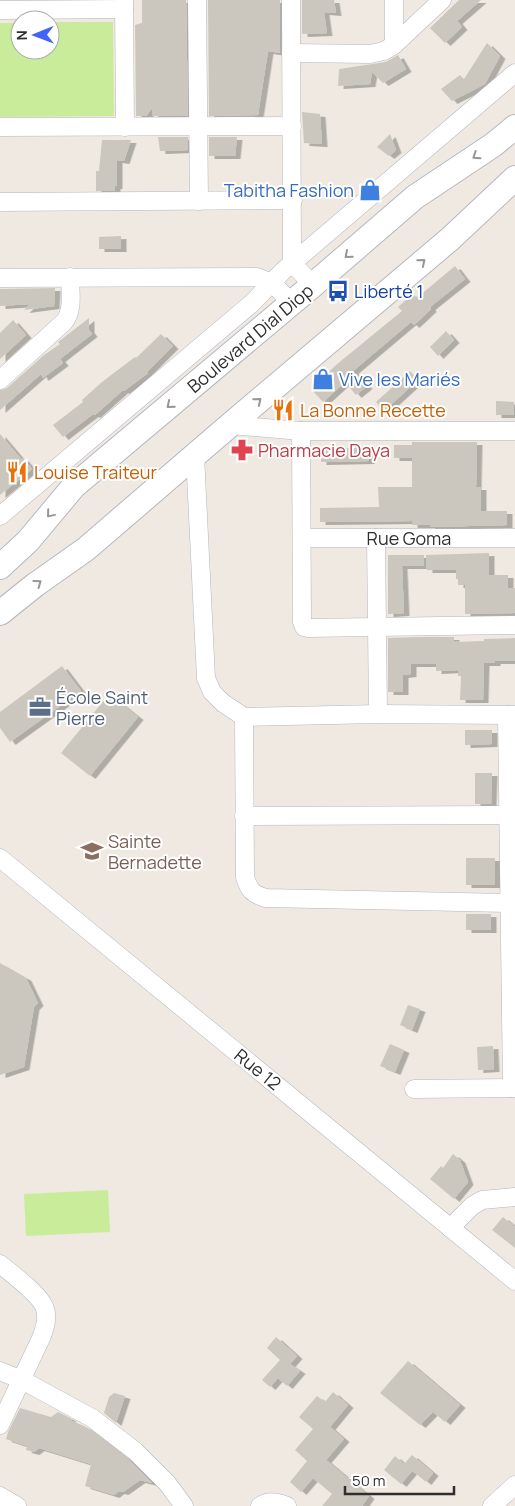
<svg xmlns="http://www.w3.org/2000/svg" width="515" height="1506" font-family="Manrope,sans-serif">
<defs>
<filter id="shadow"><feDropShadow dx="5.5" dy="3" stdDeviation="0" flood-color="#0004"/></filter>
</defs>
<rect width="100%" height="100%" fill="#efe9e1"/>
<!-- pitch -->
<g fill="#c9ec9a">
<path d="M50 22H113L114 116 0 117V23H20V50H50Z"/>
<path d="M108 1190 110 1232 26 1236 24 1194Z"/>
</g>
<!-- building -->
<g fill="#cbc7bf" filter="url(#shadow)">
<path d="M142 0H186L188 116H153L152 108 146 116H136L135 25 142 23Z"/>
<path d="M208 0H280V53L268 51 258 115 209 116Z"/>
<path d="M302 0H334L336 13 324 12 327 33 302 34Z"/>
<path d="M459 0H481L457 21 462 27 445 43 430 28Z"/>
<path d="M487 43 500 56 485 84 452 101 441 89 460 75 464 79Z"/>
<path d="M398 55 406 69 383 83 372 72 370 84 338 86 339 69 386 62Z"/>
<path d="M302 112 320 114 322 144 304 143Z"/>
<path d="M390 134 396 150 389 156 377 147Z"/>
<path d="M158 137H188V150L160 151Z"/>
<path d="M209 137H237L235 156H209Z"/>
<path d="M102 140H131L124 161 117 160V186H115V191H96V171H99Z"/>
<path d="M121 236V249H99V237Z"/>
<path d="M455 266 465 279 430 307 431 309 414 325 411 322 353 371 367 386 356 395 345 382 323 402 311 389 336 365 402 311 398 307 413 294 416 297 419 296Z"/>
<path d="M55 288 54 306 24 310 30 304 0 306V289Z"/>
<path d="M89 318V330L92 334 60 359 63 363 43 378 41 374 0 410V390L7 388 44 355 60 344 58 342Z"/>
<path d="M13 320 26 335 0 359V333Z"/>
<path d="M446 331 454 340 438 356 430 347Z"/>
<path d="M161 334 173 346 147 372 148 373 124 391 123 390 95 415 93 414 63 437 53 425 83 402 82 400 102 382 135 357 136 358Z"/>
<path d="M410 371 418 380 384 411 376 402Z"/>
<path d="M496 401 514 402V415H496Z"/>
<path d="M0 434 22 460 23 458 32 469 0 495Z"/>
<path d="M412 442H477L476 487H481V511H507V525L430 527V525H412V521L320 522V508L379 507 378 487H412V458H394V445H412Z"/>
<path d="M355 446H369V461L321 462V449L355 448Z"/>
<path d="M489 553V575H508V588H515V613L465 614V585H458V579H456V570H427L426 555Z"/>
<path d="M388 555H424V566H402L404 613 388 614Z"/>
<path d="M417 637H454V642L484 641V639L515 638V661H495V663H484L483 700H460L461 676H458V670L436 671V664H411V674L403 675V692H388V638Z"/>
<path d="M62 666 81 691 10 742 0 728V712Z"/>
<path d="M109 694 138 717 90 776 61 753Z"/>
<path d="M465 730H492V744L465 745Z"/>
<path d="M475 773H492L491 804H475Z"/>
<rect x="466" y="858" width="29" height="27"/>
<rect x="466" y="914" width="25" height="16"/>
<path d="M0 963 26 978 38 1003 34 1007 24 1067 0 1075Z"/>
<path d="M408 1005 420 1009 412 1030 400 1025Z"/>
<path d="M390 1044 404 1050 395 1072 380 1066Z"/>
<path d="M493 1046 494 1069 478 1070 477 1047Z"/>
<path d="M453 1154 460 1160 468 1182 454 1199 430 1179 441 1166 443 1168Z"/>
<path d="M503 1217 515 1227V1248L492 1230Z"/>
<path d="M276 1337 297 1356 290 1364 300 1371 287 1386 278 1378 270 1387 262 1380 280 1360 267 1348Z"/>
<path d="M408 1361 460 1405 445 1422 433 1412 420 1425 380 1393Z"/>
<path d="M333 1392 348 1405 330 1427 344 1439 326 1460 369 1496 362 1506H322L332 1494 313 1478 301 1492 290 1482 307 1461 295 1450 313 1429 299 1417 317 1396 325 1402Z"/>
<path d="M114 1393 125 1396 116 1423 104 1413 109 1397Z"/>
<path d="M20 1408 51 1417 58 1412 70 1418 72 1421 86 1427 128 1459 152 1483 140 1480 123 1492 119 1491 114 1495 85 1486 91 1464 39 1448 34 1452 26 1450 27 1446 6 1439 8 1432Z"/>
<path d="M412 1455 433 1473 426 1482 404 1464Z"/>
<path d="M395 1456 412 1471 401 1484 384 1470Z"/>
</g>
<g fill="none" stroke-linecap="round" stroke-linejoin="round">
<!-- street casing -->
<g stroke="#b4b7c1" stroke-width="19">
<g id="street">
<path d="M124 0 125 127"/>
<path d="M197 0 199 201"/>
<path d="M291 0 292 263 313 285"/>
<path d="M0 10 124 9"/>
<path d="M394 45V0"/>
<path d="M291 53 370 54 384 51 394 45 442 0"/>
<path d="M0 127 292 126"/>
<path d="M0 202 293 200"/>
<path d="M0 278 257 277 272 283 292 303"/>
<path d="M0 380 64 322C74 310 70 292 70 277"/>
<path d="M230 425 301 431H515"/>
<path d="M301 431 302 622 304 627 308 628 515 625"/>
<path d="M195 455 206 678 212 692 223 703 244 717 378 714 515 715"/>
<path d="M0 516 251 304 283 271 515 73"/>
<path d="M302 538H515"/>
<path d="M376 538 378 714"/>
<path d="M507 715 512 1088"/>
<path d="M244 717 245 877C249 890 252 894 266 898L508 903"/>
<path d="M244 816 508 815"/>
<path d="M0 858 515 1281"/>
<path d="M414 1089 515 1088"/>
<path d="M450 1228 472 1206 482 1200 515 1197"/>
<path d="M0 1264C11 1273 42 1296 45 1309 48 1318 45 1327 42 1336L0 1425"/>
<path d="M0 1371 22 1380 92 1418 135 1451 167 1483 184 1506"/>
<path d="M0 1496 17 1506"/>
<path d="M260 1506C268 1500 278 1502 287 1506"/>
<path d="M492 1506 515 1485"/>
</g>
</g>
<!-- secondary casing -->
<g stroke="#b4b7c1" stroke-width="26">
<g id="secondary">
<path d="M0 567 28 541 74 486 313 285 415 197 493 145 515 127"/>
<path d="M0 613 35 585 86 549 230 425 450 239 515 178"/>
</g>
</g>
<!-- street -->
<use href="#street" stroke="#fff" stroke-width="18"/>
<!-- secondary -->
<use href="#secondary" stroke="#fff" stroke-width="24"/>
</g>
<!-- one-way arrows -->
<defs><path id="oneway-chevron" d="M-2-3.5L2.5 0L-2 3.5" fill="none" stroke-width="1.6" stroke-linecap="round" stroke-linejoin="round" transform="scale(1.25)"/></defs>
<g stroke="#969696">
<use href="#oneway-chevron" transform="translate(476 156) rotate(146)"/>
<use href="#oneway-chevron" transform="translate(348 255) rotate(139)"/>
<use href="#oneway-chevron" transform="translate(422 262) rotate(-40)"/>
<use href="#oneway-chevron" transform="translate(258 401) rotate(-40)"/>
<use href="#oneway-chevron" transform="translate(170 405) rotate(140)"/>
<use href="#oneway-chevron" transform="translate(50 514) rotate(130)"/>
<use href="#oneway-chevron" transform="translate(38 583) rotate(-36)"/>
</g>
<!-- icons -->
<defs>
<g id="shop-bare" transform="scale(1.725)"><path d="M-5-2.5h2.3a2.7 3.5 0 0 1 5.4 0H5L5.5 6h-11ZM-1.5-2.5h3a1.5 2.3 0 0 0-3 0Z" fill="#3f7fe0" stroke="#fff" stroke-width="2.5" paint-order="stroke"/></g>
<g id="bus-bare" transform="scale(1.725)"><path d="M-5-6H5V4H4V6H2V4H-2V6H-4V4H-5ZM-3.5-4V0h7V-4ZM-3.5 1.2v1.5H-2V1.2ZM2 1.2v1.5H3.5V1.2Z" fill="#1a4fb4" stroke="#fff" stroke-width="2.5" paint-order="stroke"/></g>
<g id="restaurant-bare" transform="scale(1.725)"><path d="M-5-6h1v4h1v-4h1v4h1v-4h1v5L-1.5 .5V6h-2V.5L-5-1ZM5-6V6H3V1.5H1.5Q1.5-4 5-6Z" fill="#e8710a" stroke="#fff" stroke-width="2.5" paint-order="stroke"/></g>
<g id="pharmacy-bare" transform="scale(1.725)"><path d="M-2-6h4v4h4v4h-4v4h-4v-4h-4v-4h4Z" fill="#e0444e" stroke="#fff" stroke-width="2.5" paint-order="stroke"/></g>
<g id="office-bare" transform="scale(1.725)"><path d="M-6-3h4V-5.5h4V-3h4V5H-6ZM-1-4.5V-3h2v-1.5ZM-6 0V1H6V0Z" fill="#5c6f8a" stroke="#fff" stroke-width="2.5" paint-order="stroke"/></g>
<g id="school-bare" transform="scale(1.725)"><path d="M0-5L7-2L0 1L-7-2ZM-4 1L0 2.5L4 1V4Q0 6-4 4Z" fill="#8d6e63" stroke="#fff" stroke-width="2.5" paint-order="stroke"/></g>
</defs>
<g fill-rule="evenodd">
<use href="#shop-bare" x="370" y="190"/>
<use href="#bus-bare" x="338" y="291"/>
<use href="#shop-bare" x="323" y="379"/>
<use href="#restaurant-bare" x="283" y="410"/>
<use href="#pharmacy-bare" x="242" y="450"/>
<use href="#restaurant-bare" x="17" y="472"/>
<use href="#office-bare" x="40" y="707"/>
<use href="#school-bare" x="92" y="851"/>
</g>
<g text-anchor="middle" dominant-baseline="central" stroke-width="4" stroke-linejoin="round" paint-order="stroke">
<!-- shop labels -->
<g font-size="18" fill="#366cbe" stroke="#fff" text-anchor="end">
<text x="354" y="190">Tabitha Fashion</text>
<text x="339" y="379" text-anchor="start">Vive les Mariés</text>
</g>
<!-- transit labels -->
<g font-size="18" fill="#164399" stroke="#fff" text-anchor="start">
<text x="354" y="291">Liberté 1</text>
</g>
<!-- street labels -->
<g font-size="18" fill="#2e2e2e" stroke="#fff">
<text transform="translate(250 338) rotate(-40)">Boulevard Dial Diop</text>
<text x="409" y="538">Rue Goma</text>
<text transform="translate(258 1069) rotate(39)">Rue 12</text>
</g>
<!-- food labels -->
<g font-size="18" fill="#c56008" stroke="#fff" text-anchor="start">
<text x="300" y="410">La Bonne Recette</text>
<text x="34" y="472">Louise Traiteur</text>
</g>
<!-- health labels -->
<g font-size="18" fill="#be3a42" stroke="#fff" text-anchor="start">
<text x="258" y="450">Pharmacie Daya</text>
</g>
<!-- service labels -->
<g font-size="18" fill="#4e5e75" stroke="#fff" text-anchor="start">
<text x="56" y="697">École Saint<tspan x="56" dy="21">Pierre</tspan></text>
</g>
<!-- education labels -->
<g font-size="18" fill="#785e54" stroke="#fff" text-anchor="start">
<text x="108" y="841">Sainte<tspan x="108" dy="21">Bernadette</tspan></text>
</g>
</g>
<!-- north arrow -->
<g transform="translate(35 35) rotate(269)"><circle r="24" fill="#ffffff" stroke="#ababab"/>
<path d="M0-4L9 19L0 12L-9 19Z" fill="#4264fb"/>
<text y="-8" font-size="14" font-weight="bold" text-anchor="middle" fill="#2e2e2e">N</text>
</g>
<!-- scale -->
<path d="M345 1486v8h109v-8" fill="none" stroke="#2e2e2e" stroke-width="2.5"/>
<text x="352" y="1486" font-size="15" fill="#2e2e2e" stroke="#ffffff" stroke-width="4" paint-order="stroke">50 m</text>
</svg>
